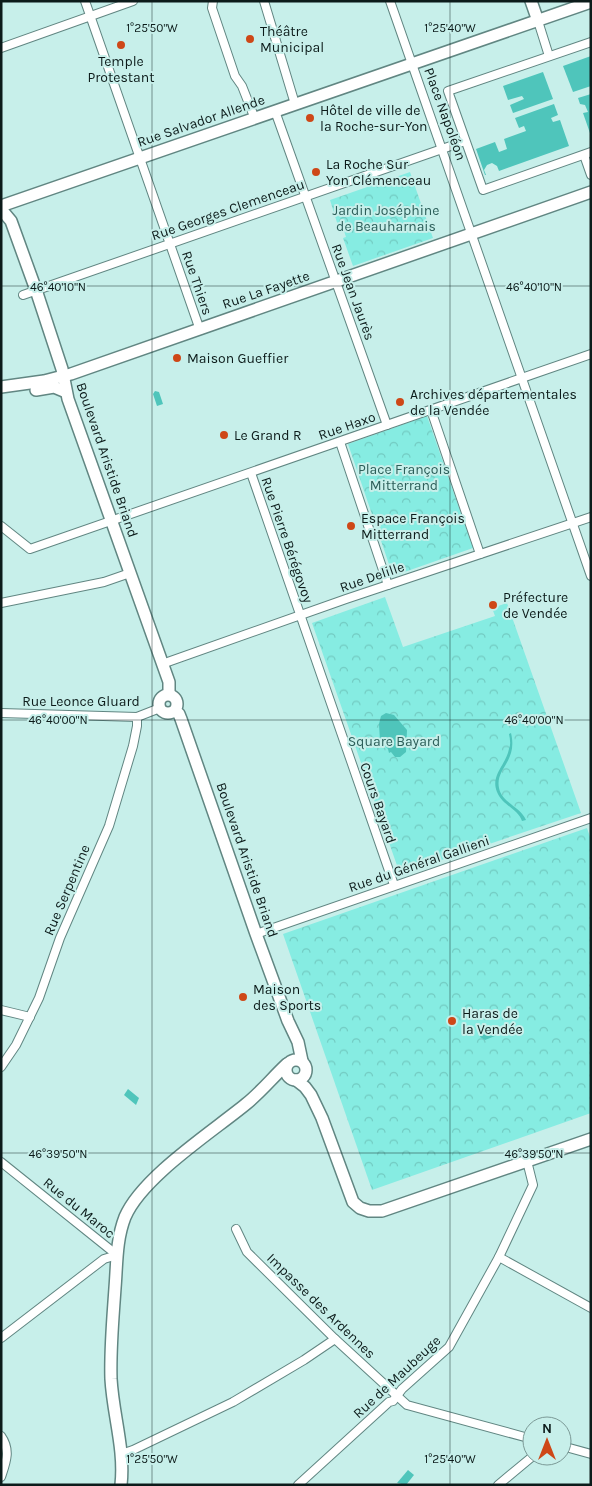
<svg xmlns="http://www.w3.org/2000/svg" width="592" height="1486" font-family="Karla,sans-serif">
<defs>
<pattern id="park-crowns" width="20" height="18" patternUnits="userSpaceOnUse" patternTransform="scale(1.25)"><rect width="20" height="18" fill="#86ece2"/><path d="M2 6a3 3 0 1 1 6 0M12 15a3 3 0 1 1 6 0" fill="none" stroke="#72cac1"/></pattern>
</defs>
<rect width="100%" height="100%" fill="#c7efea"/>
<!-- park -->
<g fill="url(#park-crowns)">
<path d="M410 172 433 238 353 266 343 238 346 237 343 228 339 229 330 200Z"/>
<path d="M427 416 473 548 393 576 348 444Z"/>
<path d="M385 597 403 647 495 616 492 608 507 603 581 813 400 874 312 623Z"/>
<path d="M587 828 591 840V1113L372 1190 283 934Z"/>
</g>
<!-- water -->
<g fill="#4fc5bb">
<path d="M591 56V86L573 92 563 66Z"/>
<path d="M543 72 553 99 513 113 510 105 524 99 522 96 508 100 503 86Z"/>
<path d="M591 94V136L583 113 588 112 585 105 580 104 578 98Z"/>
<path d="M554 104 558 115 551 118 553 122 560 120 569 146 499 171 497 166 492 163 487 165 484 170 486 175H485L476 149 495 142 499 152 507 149 504 139 526 131 524 126 519 128 515 118Z"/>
<path d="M155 391 159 392 163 404 157 406 153 394Z"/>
<path d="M386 713 394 715 407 730 406 752 400 757H395L391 752 389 753 388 749 380 741 379 724 381 716Z"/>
<path d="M511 733C518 762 495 768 499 788 502 803 521 807 526 820L522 821C518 809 502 805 497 792 490 775 506 765 509 749 511 744 510 739 509 734Z"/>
<path d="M492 1028 496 1030 495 1036 485 1040 480 1037 482 1032Z"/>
<path d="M128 1089 139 1098 136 1105 124 1095Z"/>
<path d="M408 1470 414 1475 406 1485 397 1483Z"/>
</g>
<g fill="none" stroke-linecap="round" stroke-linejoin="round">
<!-- street casing -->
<g stroke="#618682" stroke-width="10">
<g id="street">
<path d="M85 1 200 330"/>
<path d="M213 1 212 8 235 76 242 86 255 119"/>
<path d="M264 1 295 104"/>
<path d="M390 1 591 576"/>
<path d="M538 21 549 56"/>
<path d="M591 42 448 91 483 190 591 152"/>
<path d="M1 48 133 1"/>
<path d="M275 111 387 425"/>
<path d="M584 155 591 175"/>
<path d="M23 295 465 141"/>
<path d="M431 410 480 554"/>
<path d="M340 442 388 585"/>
<path d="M251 473 394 885"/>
<path d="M1 526 30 549 591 354"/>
<path d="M1 603 104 582 130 573"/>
<path d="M162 664 346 599 591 517"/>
<path d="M1 713 137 717 160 708"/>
<path d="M256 934 591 818"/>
<path d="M1 1010 30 1017"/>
<path d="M1 1067 16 1045 39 998 60 938 109 826 133 746 137 726V717"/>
<path d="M1 1162 117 1255"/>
<path d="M236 1229 247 1252 335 1339 407 1405 532 1439"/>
<path d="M499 1257 591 1308"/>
<path d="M1 1338 104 1259 117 1255"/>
<path d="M1 1436C11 1450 6 1462 1 1477"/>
<path d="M562 1446 591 1454"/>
<path d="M121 1454 133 1450 233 1402 304 1360 335 1339"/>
<path d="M298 1485 389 1402 393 1401 402 1389 449 1347 499 1257 533 1185 527 1161"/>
<path d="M498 1485 533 1456"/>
</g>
</g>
<!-- secondary casing -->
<g stroke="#618682" stroke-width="14">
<g id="secondary">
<path d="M531 1 538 21"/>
<path d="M1 206 591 2"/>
<path d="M1 209 11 221 36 290 62 369 68 399 169 682V694"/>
<path d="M1 387 44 381 71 374 591 192"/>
<path d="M36 390 54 387 66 392"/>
<circle cx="168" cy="704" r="9"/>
<path d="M175 711 179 714 181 719 256 934 288 1021 298 1042 302 1061"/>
<circle cx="296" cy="1070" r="10"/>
<path d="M296 1080 305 1087 311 1095 322 1118 353 1202 360 1208 369 1211H382L591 1139"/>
<path d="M121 1485C125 1449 113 1415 111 1379 110 1349 113 1318 115 1288 117 1264 116 1240 125 1217 142 1177 212 1132 246 1104 261 1092 273 1077 287 1064"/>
</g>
</g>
<!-- street -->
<use href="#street" stroke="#fff" stroke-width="8"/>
<!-- secondary -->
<use href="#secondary" stroke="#fff" stroke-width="11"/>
</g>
<!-- ticks -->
<path fill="none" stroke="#0c1b1a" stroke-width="1" stroke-opacity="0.45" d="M152 1V1485M450 1V1485M1 286H591M1 720H591M1 1153H591"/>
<!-- markers -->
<g fill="#ce4717" stroke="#c7efea" stroke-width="2">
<circle cx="250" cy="39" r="5"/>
<circle cx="121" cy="45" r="5"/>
<circle cx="310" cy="118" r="5"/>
<circle cx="316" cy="172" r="5"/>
<circle cx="177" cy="358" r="5"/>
<circle cx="400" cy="402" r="5"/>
<circle cx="224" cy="435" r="5"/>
<circle cx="351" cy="526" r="5"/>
<circle cx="493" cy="605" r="5"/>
<circle cx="243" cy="997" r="5"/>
<circle cx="452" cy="1021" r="5"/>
</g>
<g text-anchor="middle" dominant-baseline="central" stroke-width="4" stroke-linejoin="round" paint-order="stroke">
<!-- poi labels -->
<g font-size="14" fill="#0c1b1a" stroke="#c7efea" text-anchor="start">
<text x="260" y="31">Théâtre<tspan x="260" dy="16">Municipal</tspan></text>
<text x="121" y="61" text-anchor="middle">Temple<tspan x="121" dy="16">Protestant</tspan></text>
<text x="320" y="110">Hôtel de ville de<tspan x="320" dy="16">la Roche-sur-Yon</tspan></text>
<text x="326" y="164">La Roche Sur<tspan x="326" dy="16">Yon Clémenceau</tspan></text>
<text x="187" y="358">Maison Gueffier</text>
<text x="410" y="394">Archives départementales<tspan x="410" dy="16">de la Vendée</tspan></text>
<text x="234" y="435">Le Grand R</text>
<text x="361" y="518">Espace François<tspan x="361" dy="16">Mitterrand</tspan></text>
<text x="503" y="597">Préfecture<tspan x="503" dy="16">de Vendée</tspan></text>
<text x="253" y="989">Maison<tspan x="253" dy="16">des Sports</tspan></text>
<text x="462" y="1013">Haras de<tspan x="462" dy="16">la Vendée</tspan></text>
</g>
<!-- street labels -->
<g font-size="14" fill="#0c1b1a" stroke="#c7efea">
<text transform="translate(445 114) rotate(70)">Place Napoléon</text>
<text transform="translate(201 121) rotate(-19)">Rue Salvador Allende</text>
<text transform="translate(228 210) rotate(-19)">Rue Georges Clemenceau</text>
<text transform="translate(197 283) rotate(71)">Rue Thiers</text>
<text transform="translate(266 290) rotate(-19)">Rue La Fayette</text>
<text transform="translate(353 292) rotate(70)">Rue Jean Jaurès</text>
<text transform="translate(347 426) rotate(-19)">Rue Haxo</text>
<text transform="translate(107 460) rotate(71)">Boulevard Aristide Briand</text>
<text transform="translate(287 540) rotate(71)">Rue Pierre Bérégovoy</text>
<text transform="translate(372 577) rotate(-19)">Rue Delille</text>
<text x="81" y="701">Rue Leonce Gluard</text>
<text transform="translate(378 803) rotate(71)">Cours Bayard</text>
<text transform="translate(247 860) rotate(71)">Boulevard Aristide Briand</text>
<text transform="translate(419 864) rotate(-19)">Rue du Général Gallieni</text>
<text transform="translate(67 890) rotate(-67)">Rue Serpentine</text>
<text transform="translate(79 1208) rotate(39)">Rue du Maroc</text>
<text transform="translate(321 1306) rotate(44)">Impasse des Ardennes</text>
<text transform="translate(397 1377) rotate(-43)">Rue de Maubeuge</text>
</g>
<!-- park labels -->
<g font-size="14" fill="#2c5e59" stroke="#c7efea">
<text x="386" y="210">Jardin Joséphine<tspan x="386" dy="16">de Beauharnais</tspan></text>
<text x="404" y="469">Place François<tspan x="404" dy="16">Mitterrand</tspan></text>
<text x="394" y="741">Square Bayard</text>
</g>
</g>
<g font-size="12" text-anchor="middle" fill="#0c1b1a" stroke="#c7efea" stroke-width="4" stroke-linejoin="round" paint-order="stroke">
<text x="152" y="32">1°25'50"W</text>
<text x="450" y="32">1°25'40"W</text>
<text x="58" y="291">46°40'10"N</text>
<text x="534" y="291">46°40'10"N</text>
<text x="58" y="724">46°40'00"N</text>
<text x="534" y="724">46°40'00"N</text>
<text x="58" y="1158">46°39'50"N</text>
<text x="534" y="1158">46°39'50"N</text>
<text x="152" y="1463">1°25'50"W</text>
<text x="450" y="1463">1°25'40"W</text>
</g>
<!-- border -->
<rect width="592" height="1486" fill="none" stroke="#0c1b1a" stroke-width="5"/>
<!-- north arrow -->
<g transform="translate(547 1441)"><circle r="24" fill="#c7efea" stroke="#7c9a97"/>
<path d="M0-4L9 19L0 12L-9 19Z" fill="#ce4717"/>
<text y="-8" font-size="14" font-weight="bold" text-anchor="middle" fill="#0c1b1a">N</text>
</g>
</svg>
